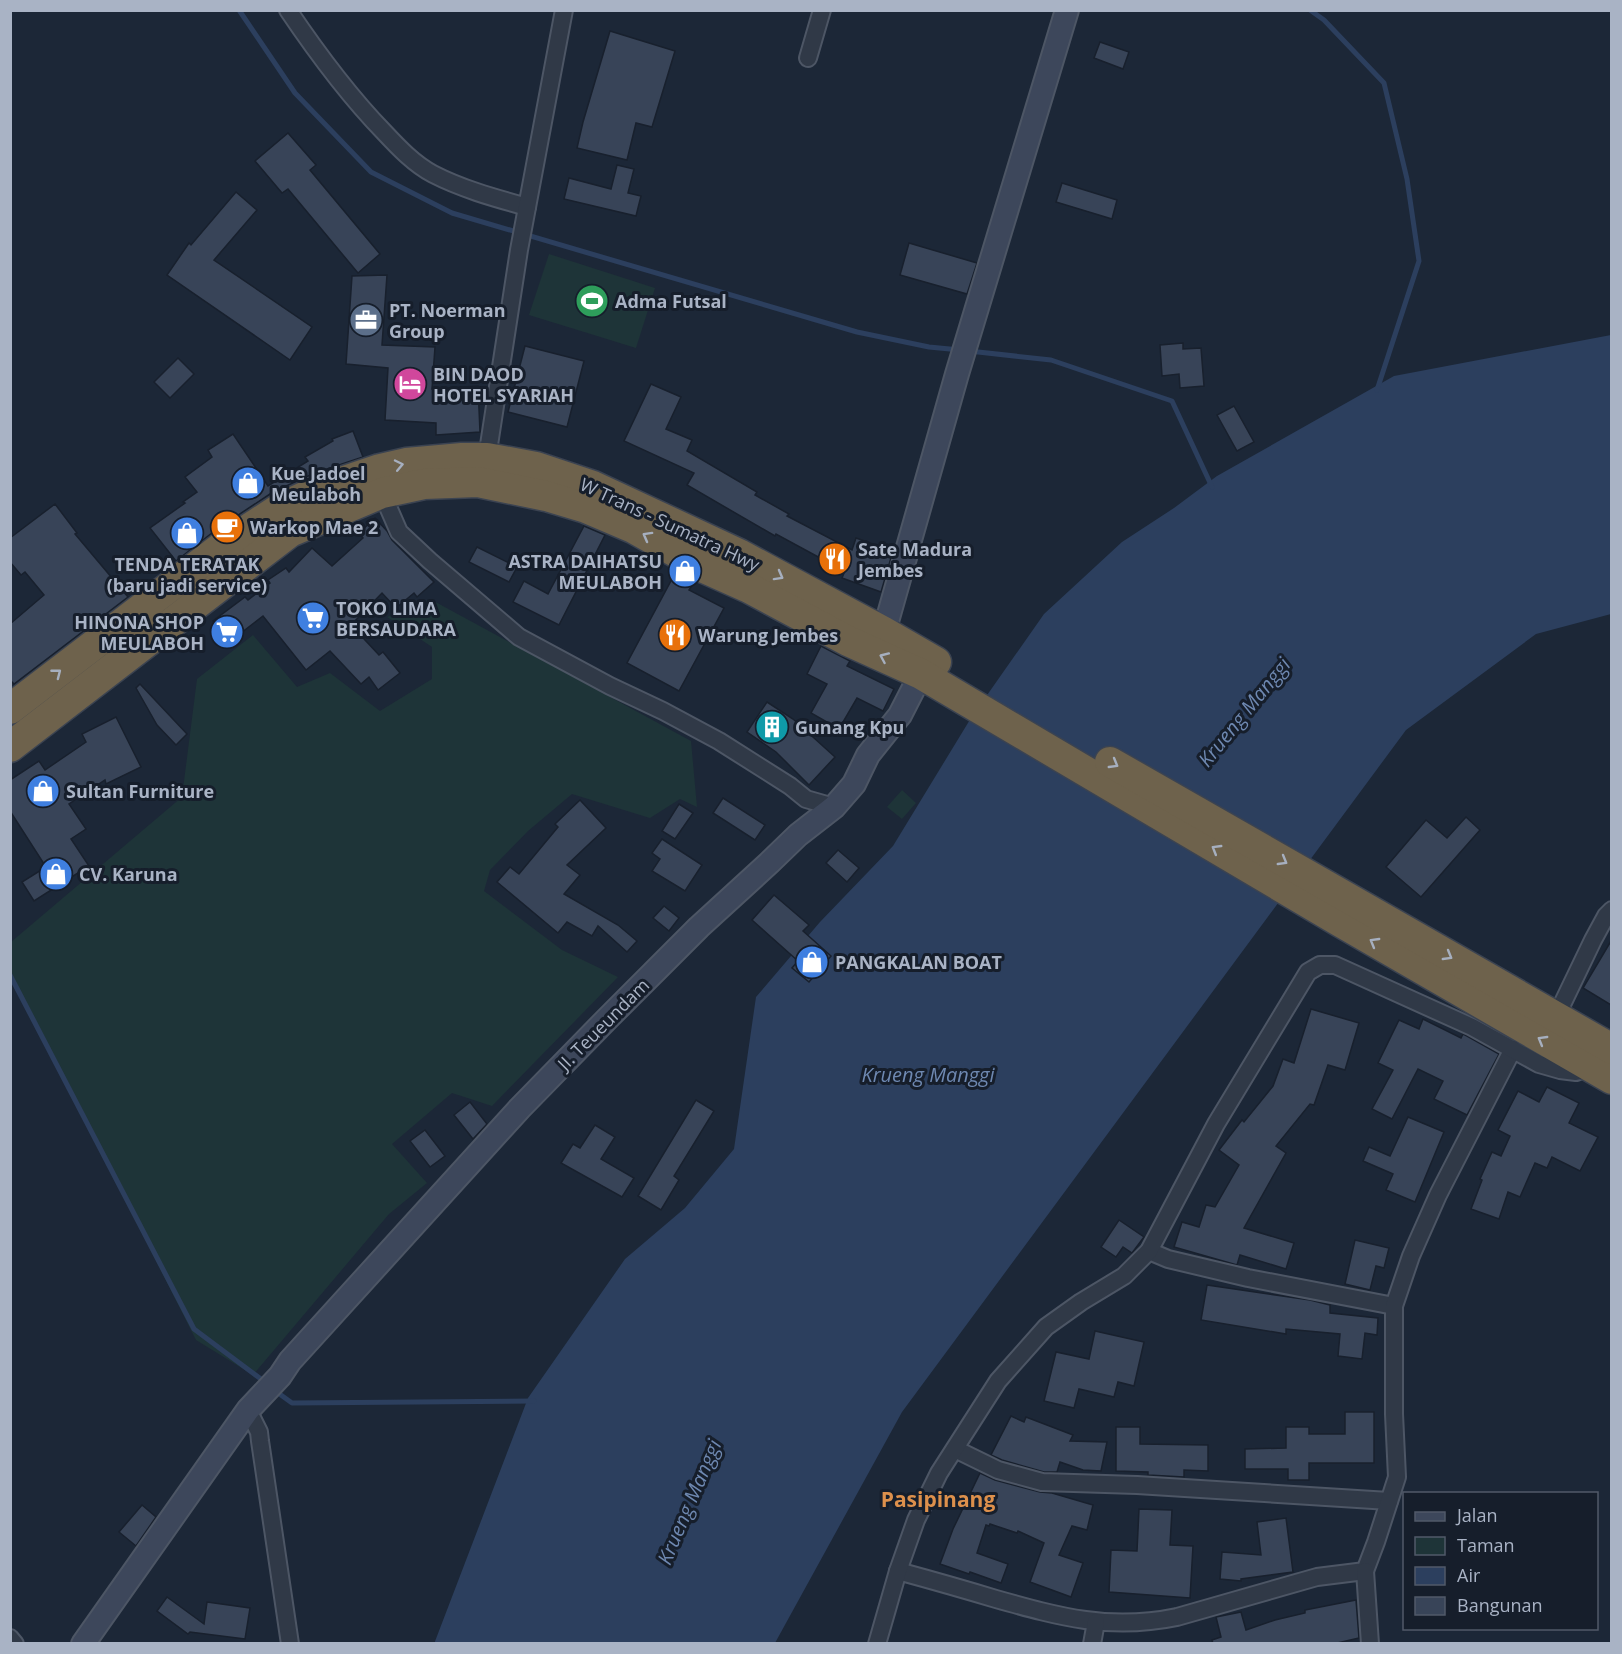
<svg xmlns="http://www.w3.org/2000/svg" width="1622" height="1654" font-family="'Open Sans',sans-serif">
<rect width="100%" height="100%" fill="#1c2737"/>
<!-- green -->
<g fill="#1e3438">
<path d="M549 254 655 288 636 348 529 315Z"/>
<path d="M430 599 691 741 697 807 680 799 650 818 572 794 528 831 490 870 484 891 562 950 618 977 492 1106 452 1093 392 1144 427 1183 389 1214 253 1375 196 1340 11 974V942L182 797 197 679 253 635 297 687 330 673 380 711 432 679V647L387 617Z"/>
<path d="M902 790 916 803 902 819 887 807Z"/>
</g>
<!-- water -->
<path fill="#2c3f5e" d="M1611 335V614L1536 634 1406 730 902 1412 775 1643 434 1644 528 1398 625 1259 685 1208 734 1149 756 997 820 922 893 846 971 718 1044 614 1122 542 1174 508 1217 476 1394 376Z"/>
<g fill="none" stroke-linecap="round" stroke-linejoin="round">
<!-- stream -->
<g stroke="#2c3f5e" stroke-width="5">
<path d="M239 10 295 93 371 172 452 213 857 332 929 347 960 350"/>
<path d="M1310 10 1324 20 1384 83 1407 179 1419 261 1377 390"/>
<path d="M969 351 1051 360 1172 401 1212 487"/>
<path d="M10 975 194 1329 265 1382"/>
<path d="M274 1390 292 1403 534 1401"/>
</g>
</g>
<!-- building -->
<g fill="#384458" stroke="#18202d" stroke-width="1.5">
<path d="M610 31 675 51 652 127 636 123 627 160 577 148 583 122Z"/>
<path d="M1100 42 1129 52 1123 69 1094 58Z"/>
<path d="M288 133 316 165 310 170 380 254 358 273 288 189 282 193 255 161Z"/>
<path d="M617 165 634 169 628 193 641 196 636 216 564 199 569 178 611 189Z"/>
<path d="M1062 183 1117 200 1112 219 1056 202Z"/>
<path d="M236 192 257 210 214 260 312 327 290 360 167 275 189 243 191 245Z"/>
<path d="M909 243 977 263 967 294 900 275Z"/>
<path d="M387 275 382 345 435 347 432 389 478 386 480 432 436 435V423L385 420 388 368 346 364 352 276Z"/>
<path d="M1183 343V349L1201 348 1204 386 1180 388 1179 374 1162 376 1160 345Z"/>
<path d="M525 346 584 361 567 427 508 412Z"/>
<path d="M178 358 194 374 170 398 154 382Z"/>
<path d="M651 384 681 397 666 429 692 440 687 451 757 492 755 495 789 514 787 516 852 550 856 538 893 551 881 592 842 578 844 573 821 560 822 559 776 534 775 536 687 485 694 473 624 441Z"/>
<path d="M1234 406 1254 442 1237 451 1217 415Z"/>
<path d="M353 431 363 457 315 473 273 492 217 529 176 561 150 528 185 503 183 502 197 492 185 477 212 457 208 450 233 434 268 486 308 461 305 457 333 441 332 439Z"/>
<path d="M55 504 77 533 75 534 128 597 14 684 10 680V624L44 595 25 572 21 575 10 562V538Z"/>
<path d="M375 518 387 531 392 540 434 582 417 597 414 593 396 608 382 593 351 625 379 655 383 652 400 673 378 690 369 677 361 684 330 651 306 670 263 616 228 643 213 621 245 597 248 600 270 583 268 580 286 568 289 572 312 548 332 566 363 538 359 533Z"/>
<path d="M584 526 605 535 559 625 513 602 524 581 548 594Z"/>
<path d="M477 547 517 567 509 582 469 562Z"/>
<path d="M671 570 694 582 689 590 724 608 679 691 627 663 673 577 669 575Z"/>
<path d="M821 646 850 661 847 666 894 689 883 711 857 698 839 729 811 713 827 684 807 674Z"/>
<path d="M140 684 187 734 176 745 157 725 136 688Z"/>
<path d="M767 702 793 719 835 757 809 785 776 752 747 732Z"/>
<path d="M116 717 141 767 106 784 105 780 69 804 86 829 71 839 89 866 34 901 22 882 46 867 10 811V780L39 761 45 770 86 742 82 734Z"/>
<path d="M723 798 765 825 755 840 713 813Z"/>
<path d="M580 800 606 828 567 865 580 875 564 894 618 925 637 941 627 952 598 926 592 936 567 922 558 933 497 882 510 867 519 874 558 827 555 824Z"/>
<path d="M679 804 693 813 675 839 662 831Z"/>
<path d="M1466 817 1480 830 1421 897 1386 867 1426 820 1447 838Z"/>
<path d="M662 839 702 865 685 891 652 871 660 859 652 853Z"/>
<path d="M838 850 859 868 847 882 826 863Z"/>
<path d="M774 895 809 925 803 931 831 956 809 982 792 968 798 961 752 920Z"/>
<path d="M664 906 679 918 669 931 653 918Z"/>
<path d="M1611 941V1005L1583 988Z"/>
<path d="M1311 1009 1359 1023 1345 1070 1328 1065 1314 1105 1310 1104 1276 1146 1286 1153 1244 1228 1294 1243 1286 1269 1240 1255 1237 1265 1174 1247 1182 1222 1199 1227 1206 1205 1215 1207 1239 1165 1219 1150 1242 1120 1244 1122 1273 1086 1283 1059 1294 1063Z"/>
<path d="M1423 1019 1461 1038 1463 1034 1467 1036 1499 1054 1467 1115 1434 1099 1443 1081 1418 1069 1392 1119 1372 1109 1393 1070 1378 1063 1399 1020 1419 1029Z"/>
<path d="M1547 1087 1579 1103 1569 1123 1598 1137 1580 1171 1552 1157 1547 1168 1535 1163 1520 1197 1508 1192 1499 1219 1471 1209 1482 1180 1480 1179 1492 1152 1501 1156 1510 1136 1498 1130 1518 1091 1539 1102Z"/>
<path d="M696 1100 714 1111 674 1176 679 1180 661 1210 638 1196Z"/>
<path d="M470 1102 487 1124 473 1139 454 1115Z"/>
<path d="M1408 1117 1444 1132 1415 1202 1386 1190 1393 1174 1363 1161 1369 1147 1390 1156Z"/>
<path d="M595 1125 615 1137 601 1159 634 1178 622 1197 561 1163 573 1144 580 1148Z"/>
<path d="M425 1130 445 1156 430 1167 410 1141Z"/>
<path d="M1119 1220 1144 1237 1132 1253 1123 1247 1116 1257 1101 1247Z"/>
<path d="M1355 1240 1389 1248 1384 1268 1376 1266 1370 1290 1345 1284Z"/>
<path d="M1207 1285 1310 1300 1330 1305V1313L1378 1318 1377 1335 1365 1333 1362 1359 1338 1356 1340 1334 1286 1329V1334L1201 1320Z"/>
<path d="M1095 1331 1144 1342 1134 1386 1118 1382 1114 1397 1079 1389 1074 1408 1044 1401 1056 1352 1089 1359Z"/>
<path d="M1345 1412H1374V1463H1309V1480H1288V1469H1245V1449L1286 1448V1427H1309V1434H1345Z"/>
<path d="M1011 1416 1024 1422 1026 1417 1073 1435 1070 1441 1107 1442 1101 1471 1083 1470 1060 1462 1057 1472H1044L1002 1460 991 1455Z"/>
<path d="M1116 1427H1140V1444L1208 1445V1471L1184 1470V1477L1148 1475V1472L1116 1471Z"/>
<path d="M980 1473 995 1480 1040 1492 1052 1493 1093 1505 1087 1530 1072 1526 1059 1555 1083 1563 1071 1597 1030 1582 1044 1543 1018 1531 1017 1533 990 1524 989 1526 986 1525 977 1553 1008 1564 1001 1583 970 1572 969 1574 940 1564 953 1529Z"/>
<path d="M142 1505 156 1517 136 1546 119 1532Z"/>
<path d="M1139 1509 1172 1510 1170 1545 1193 1546 1190 1598 1109 1592 1111 1550 1137 1551Z"/>
<path d="M1286 1518 1293 1572 1241 1579V1581L1220 1579 1222 1552 1261 1555 1257 1522Z"/>
<path d="M167 1597 204 1624 207 1602 250 1608 245 1639 190 1632 188 1634 157 1611Z"/>
<path d="M1356 1600 1359 1638 1333 1644H1213L1212 1640 1221 1637 1216 1617 1241 1612 1246 1630 1275 1620 1305 1613V1610Z"/>
</g>
<g fill="none" stroke-linecap="round" stroke-linejoin="round">
<!-- street casing -->
<g stroke="#4d5665" stroke-width="20">
<g id="street">
<path d="M288 10C317 53 348 95 384 132 398 147 414 164 433 174 462 189 495 198 527 207"/>
<path d="M808 58 822 10"/>
<path d="M487 458 519 250 564 10"/>
<path d="M382 493 399 532 430 561 519 637 610 686 663 711 719 741 790 786 806 799 834 807"/>
<path d="M1556 1017 1593 940 1606 916 1612 910"/>
<path d="M1149 1251 1168 1259 1248 1278 1394 1306"/>
<path d="M248 1410 259 1432 260 1441 290 1644"/>
<path d="M955 1449 998 1470 1042 1482 1137 1485 1389 1501"/>
<path d="M898 1571C931 1580 963 1589 996 1599 1060 1617 1110 1631 1177 1617L1317 1577 1365 1571 1376 1542 1397 1477 1394 1414V1306L1411 1256 1438 1195 1513 1049"/>
<path d="M1365 1571 1370 1644"/>
<path d="M10 1638 15 1644"/>
<path d="M877 1644 898 1571 916 1520 939 1473 998 1381 1046 1327 1081 1302 1124 1276 1149 1251 1216 1124 1308 972 1320 965H1335L1472 1027 1539 1064 1560 1070 1576 1072 1590 1067"/>
<path d="M1092 1644 1096 1622"/>
</g>
</g>
<!-- secondary casing -->
<g stroke="#4d5665" stroke-width="26">
<g id="secondary">
<path d="M884 632 957 374 1067 10"/>
<path d="M83 1644 248 1410 280 1376 290 1361 520 1108 608 1018 699 927 769 863 798 835 834 807 854 784 868 755 900 715 921 674"/>
</g>
</g>
<!-- highway casing -->
<g stroke="#3b4351" stroke-width="33">
<g id="highway">
<path d="M10 709 227 543 282 507 321 489 380 469 406 463 462 458H487L536 467 593 486 739 554 884 632 936 662"/>
<path d="M10 747 290 532 382 493 424 484 478 482 546 496 586 508 633 528 702 567 749 588 848 641 921 674 1339 921 1612 1079"/>
<path d="M1110 762 1612 1049"/>
</g>
</g>
<!-- street -->
<use href="#street" stroke="#303947" stroke-width="16"/>
<!-- secondary -->
<use href="#secondary" stroke="#3d475b" stroke-width="22"/>
<!-- highway -->
<use href="#highway" stroke="#6e624c" stroke-width="30"/>
</g>
<!-- one-way arrows -->
<defs><path id="oneway-chevron" d="M-2-3.5L2.5 0L-2 3.5" fill="none" stroke-width="1.6" stroke-linecap="round" stroke-linejoin="round" transform="scale(1.5)"/></defs>
<g stroke="#a6afbf">
<use href="#oneway-chevron" transform="translate(399 465) rotate(-12)"/>
<use href="#oneway-chevron" transform="translate(647 536) rotate(-151)"/>
<use href="#oneway-chevron" transform="translate(779 576) rotate(29)"/>
<use href="#oneway-chevron" transform="translate(884 657) rotate(-156)"/>
<use href="#oneway-chevron" transform="translate(57 673) rotate(-38)"/>
<use href="#oneway-chevron" transform="translate(1114 764) rotate(30)"/>
<use href="#oneway-chevron" transform="translate(1216 849) rotate(-149)"/>
<use href="#oneway-chevron" transform="translate(1283 861) rotate(30)"/>
<use href="#oneway-chevron" transform="translate(1374 942) rotate(-150)"/>
<use href="#oneway-chevron" transform="translate(1448 956) rotate(30)"/>
<use href="#oneway-chevron" transform="translate(1542 1040) rotate(-150)"/>
</g>
<!-- icons -->
<defs>
<g id="stadium-disc" transform="scale(1.725)"><circle r="9.5" fill="#2e9e5b" stroke="#161e2b"/><path d="M0-5a6.5 5 0 1 0 0 10a6.5 5 0 1 0 0-10ZM-3.5-1.8h7v3.6h-7Z" fill="#fff"/></g>
<g id="office-disc" transform="scale(1.725)"><circle r="9.5" fill="#5c6f8a" stroke="#161e2b"/><path d="M-6-3h4V-5.5h4V-3h4V5H-6ZM-1-4.5V-3h2v-1.5ZM-6 0V1H6V0Z" fill="#fff"/></g>
<g id="hotel-disc" transform="scale(1.725)"><circle r="9.5" fill="#d1479c" stroke="#161e2b"/><path d="M-6-4.5h1.5V1H6V5H4.5V3h-9V5H-6ZM-4 0a1.8 1.8 0 1 1 3.6 0ZM.5 0V-2.5h3Q6-2.5 6 0Z" fill="#fff"/></g>
<g id="shop-disc" transform="scale(1.725)"><circle r="9.5" fill="#3f7fe0" stroke="#161e2b"/><path d="M-5-2.5h2.3a2.7 3.5 0 0 1 5.4 0H5L5.5 6h-11ZM-1.5-2.5h3a1.5 2.3 0 0 0-3 0Z" fill="#fff"/></g>
<g id="cafe-disc" transform="scale(1.725)"><circle r="9.5" fill="#e8710a" stroke="#161e2b"/><path d="M-5.5-4.5H6V0H3Q3 3.5 0 3.5H-2.5Q-5.5 3.5-5.5 0ZM3-3.2v2h1.7v-2ZM-6 4.5H4V6H-6Z" fill="#fff"/></g>
<g id="restaurant-disc" transform="scale(1.725)"><circle r="9.5" fill="#e8710a" stroke="#161e2b"/><path d="M-5-6h1v4h1v-4h1v4h1v-4h1v5L-1.5 .5V6h-2V.5L-5-1ZM5-6V6H3V1.5H1.5Q1.5-4 5-6Z" fill="#fff"/></g>
<g id="supermarket-disc" transform="scale(1.725)"><circle r="9.5" fill="#3f7fe0" stroke="#161e2b"/><path d="M-6-5.5h2.5l.6 2H6L4.5 2H-2.5L-4.4-4H-6ZM-1.5 3.2a1.3 1.3 0 1 0 .1 0ZM3 3.2a1.3 1.3 0 1 0 .1 0Z" fill="#fff"/></g>
<g id="building-disc" transform="scale(1.725)"><circle r="9.5" fill="#0f9aa8" stroke="#161e2b"/><path d="M-4-6H4V6H1V3H-1V6H-4ZM-2.5-4.3h1.7v1.8h-1.7ZM.8-4.3h1.7v1.8H.8ZM-2.5-1h1.7V.8h-1.7ZM.8-1h1.7V.8H.8Z" fill="#fff"/></g>
</defs>
<g fill-rule="evenodd">
<use href="#stadium-disc" x="592" y="301"/>
<use href="#office-disc" x="366" y="320"/>
<use href="#hotel-disc" x="410" y="384"/>
<use href="#shop-disc" x="248" y="483"/>
<use href="#cafe-disc" x="227" y="527"/>
<use href="#shop-disc" x="187" y="533"/>
<use href="#restaurant-disc" x="835" y="559"/>
<use href="#shop-disc" x="685" y="571"/>
<use href="#supermarket-disc" x="313" y="618"/>
<use href="#supermarket-disc" x="227" y="632"/>
<use href="#restaurant-disc" x="675" y="635"/>
<use href="#building-disc" x="772" y="727"/>
<use href="#shop-disc" x="43" y="791"/>
<use href="#shop-disc" x="56" y="874"/>
<use href="#shop-disc" x="812" y="962"/>
</g>
<g text-anchor="middle" dominant-baseline="central" stroke-width="6" stroke-linejoin="round" paint-order="stroke">
<!-- poi labels -->
<g font-size="18" font-weight="bold" fill="#a9b3c5" stroke="#161e2b" text-anchor="start">
<text x="615" y="301">Adma Futsal</text>
<text x="389" y="310">PT. Noerman<tspan x="389" dy="21">Group</tspan></text>
<text x="433" y="374">BIN DAOD<tspan x="433" dy="21">HOTEL SYARIAH</tspan></text>
<text x="271" y="473">Kue Jadoel<tspan x="271" dy="21">Meulaboh</tspan></text>
<text x="250" y="527">Warkop Mae 2</text>
<text x="858" y="549">Sate Madura<tspan x="858" dy="21">Jembes</tspan></text>
<text x="662" y="561" text-anchor="end">ASTRA DAIHATSU<tspan x="662" dy="21">MEULABOH</tspan></text>
<text x="187" y="564" text-anchor="middle">TENDA TERATAK<tspan x="187" dy="21">(baru jadi service)</tspan></text>
<text x="336" y="608">TOKO LIMA<tspan x="336" dy="21">BERSAUDARA</tspan></text>
<text x="204" y="622" text-anchor="end">HINONA SHOP<tspan x="204" dy="21">MEULABOH</tspan></text>
<text x="698" y="635">Warung Jembes</text>
<text x="795" y="727">Gunang Kpu</text>
<text x="66" y="791">Sultan Furniture</text>
<text x="79" y="874">CV. Karuna</text>
<text x="835" y="962">PANGKALAN BOAT</text>
</g>
<!-- street labels -->
<g font-size="18" fill="#a9b3c5" stroke="#161e2b">
<text transform="translate(670 524) rotate(25)">W Trans - Sumatra Hwy</text>
<text transform="translate(603 1024) rotate(-45)">JI. Teueundam</text>
</g>
<!-- water labels -->
<g font-size="20" font-style="italic" fill="#6e88b1" stroke="#161e2b">
<text transform="translate(1244 712) rotate(-51)">Krueng Manggi</text>
<text x="928" y="1074">Krueng Manggi</text>
<text transform="translate(689 1502) rotate(-67)">Krueng Manggi</text>
</g>
<!-- quarter labels -->
<g font-size="21" font-weight="bold" fill="#dd904c" stroke="#161e2b">
<text x="938" y="1499">Pasipinang</text>
</g>
</g>
<!-- border -->
<rect width="1622" height="1654" fill="none" stroke="#a9b3c5" stroke-width="24"/>
<!-- legend -->
<rect x="1403" y="1492" width="195" height="138" fill="#161e2b" stroke="#515a69" stroke-width="1.5"/>
<rect x="1415" y="1512" width="30" height="9" fill="#3d475b" stroke="#515a69" stroke-width="1.5"/>
<text x="1457" y="1522" font-size="18" fill="#a9b3c5">Jalan</text>
<rect x="1415" y="1537" width="30" height="18" fill="#1e3438" stroke="#515a69" stroke-width="1.5"/>
<text x="1457" y="1552" font-size="18" fill="#a9b3c5">Taman</text>
<rect x="1415" y="1567" width="30" height="18" fill="#2c3f5e" stroke="#515a69" stroke-width="1.5"/>
<text x="1457" y="1582" font-size="18" fill="#a9b3c5">Air</text>
<rect x="1415" y="1597" width="30" height="18" fill="#384458" stroke="#515a69" stroke-width="1.5"/>
<text x="1457" y="1612" font-size="18" fill="#a9b3c5">Bangunan</text>
</svg>
